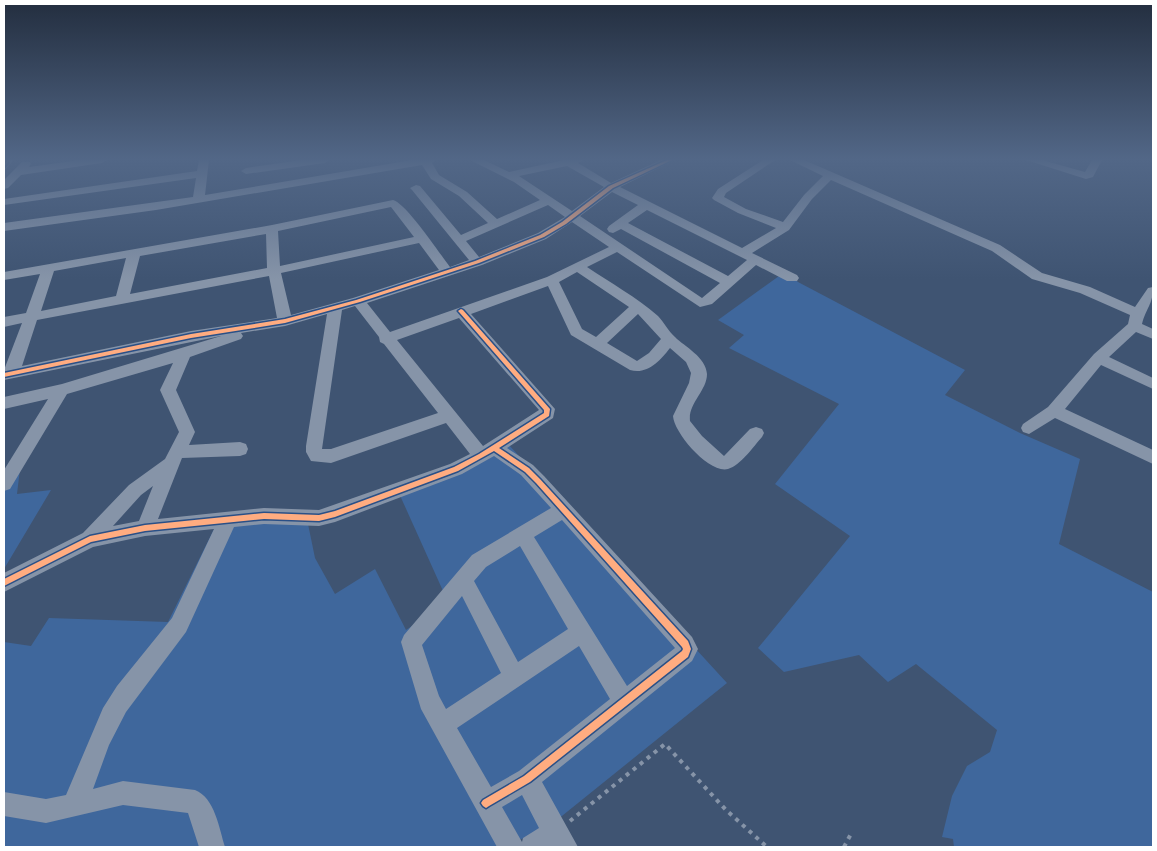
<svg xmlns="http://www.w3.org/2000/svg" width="1157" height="851" font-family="Roboto,sans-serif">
<rect width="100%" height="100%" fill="#3f5472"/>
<!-- green -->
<g fill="#3f679c">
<path d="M786 271 798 282 965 370 945 395 1020 433 1080 459 1059 544 1153 592V847H954L953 839 942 837 952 796 967 766 990 752 997 730 916 664 888 682 859 655 784 672 758 648 850 536 775 484 839 404 729 348 744 335 718 320Z"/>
<path d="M508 444 727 683 547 828 503 847H4V642L31 646 49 618 168 622 217 523 308 524 315 558 335 594 375 569 406 630 448 602 398 491Z"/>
<path d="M20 469 17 494 51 490 4 569V473Z"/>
</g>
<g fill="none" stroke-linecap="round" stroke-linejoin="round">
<!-- path -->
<g stroke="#8694a8" stroke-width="4" stroke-dasharray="4 5" stroke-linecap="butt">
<path d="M570 821 665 744 726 810 767 847"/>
<path d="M844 847 852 832"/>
</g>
<!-- minor -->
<g fill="#8694a8" fill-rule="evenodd">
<path d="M80 160H107L102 163 21 175 8 188 4 189V180L22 162H30L31 164 29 167Z"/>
<path d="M199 160H209L205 195 412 160H436L432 163 439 175 467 192 497 219 540 200 514 182 470 160H484L509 172 564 160H584L578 163 611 183 661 160H675L620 187 742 248 776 228 738 213 714 200 712 198 718 189 763 160H775L726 193 724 197 746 209 783 222 804 195 823 176 790 160H804L1000 245 1042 273 1090 287 1135 307 1148 288 1153 287C1153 305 1146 308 1142 324L1153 329V339L1136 332 1109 357 1153 378V389L1101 365 1065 409 1153 450V464L1055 418 1029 434 1023 432 1021 428 1023 424 1048 407 1094 354 1128 324 1130 315 1080 293 1032 279 992 251 831 180 812 199 789 230 752 253 797 275 799 278 797 281H787L756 265 712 304 700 307 617 252 587 267C611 283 636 297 658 316 664 322 668 331 675 337 685 347 706 357 707 374 707 391 688 403 690 421L702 436 724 456 750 429 756 427 762 429 764 433 762 437C753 447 741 465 728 469 709 474 674 433 673 416L689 383 691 373 686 362 670 348C660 361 647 375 630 370L571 335 548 286 471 314 555 409 553 418 507 448 533 465 544 476 692 637 698 649 692 661 542 782 578 847H497L421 709 401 642 404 635 472 555 551 508 521 475 494 456 462 474 335 522 319 526 264 524 234 527 186 632 126 712 109 745 93 789 123 781 195 790C215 798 219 828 225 847H199L188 813 123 805 46 823 4 816V792L46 799 66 795 103 708 117 686 172 618 214 529 145 536 93 547 4 592V573L83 533 129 485 165 459 179 432 160 390 173 363 67 394 10 489 4 491V470L48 399 4 409V397L62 384 221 336 4 380V370L22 323 4 327V317L26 313 40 274 4 280V272L272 225 393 200C406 203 440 254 450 267L469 260 412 190 410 188 416 185 420 186 461 235 488 223 459 196 431 179 422 165 156 210 4 231V223L193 197 196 178 4 205V199L197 171ZM567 166 604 187 572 211 519 176ZM612 192 638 205 609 226 607 229 609 232 613 233 621 229 720 283 702 298 580 216ZM548 205 565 217 538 233 479 257 466 241ZM391 207 414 237 280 266 278 231ZM647 210 747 260 728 276 628 223ZM572 222 609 247 547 277 390 332 367 303 482 265 546 239ZM266 234 267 268 130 294 140 256ZM419 243 439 270 353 298 291 315 281 273ZM126 258 116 296 41 311 54 271ZM577 272 629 307 596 337 582 329 559 282ZM269 276 277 318 191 331 22 366 37 320ZM355 306 379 337 380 342 384 344 438 413 331 449H322L342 310ZM327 314 306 446V452L311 461 331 463 446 423 470 454 450 464 319 510 264 508 158 519 182 458 240 456 246 454 248 449 246 444 240 442 189 445 195 432 176 390 190 357 241 339 243 336 241 333 285 326ZM638 314 661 339 649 353 637 361 607 343ZM459 318 539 410 483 446 397 340ZM153 486 139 521 113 526 141 495ZM562 520 675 648 627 686 534 537ZM520 546 568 629 518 662 474 581 486 567ZM462 596 501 673 446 709 439 696 422 645ZM579 646 610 699 519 771 491 787 457 728ZM522 795 539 828 523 838 522 842 502 807Z"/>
<path d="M302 160H330L325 163 246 174 241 171 246 168Z"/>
<path d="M1026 160H1042L1085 172 1092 160H1102L1093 177 1086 179Z"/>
</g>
<!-- rail casing -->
<g stroke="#8593a5" stroke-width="4">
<path id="rail" d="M4 168 11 160"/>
</g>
<!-- rail -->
<use href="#rail" stroke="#2a5087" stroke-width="2.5" stroke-dasharray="8" stroke-linecap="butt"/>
<!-- cycleway casing -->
<g stroke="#2a5087" stroke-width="3">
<g id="cycleway">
<path d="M667 160H672L613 188 566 224 544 237 479 263 360 302 285 323 191 338 4 377V373L191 334 285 319 356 300 475 261 540 235 562 222 609 186Z"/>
<path d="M461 309 463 310 550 409 549 416 499 448 529 468 540 479 688 641 691 649 688 657 530 782 489 806 486 808 483 806 481 803 483 800 524 776 682 651 683 649 682 647 536 483 525 472 494 451 458 471 335 517 319 521 264 519 145 531 91 542 4 586V579L90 536 145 525 264 513 319 515 335 511 454 467 479 454 544 413V410L459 312 458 311Z"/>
</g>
</g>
<!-- cycleway -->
<use href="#cycleway" fill="#ffac80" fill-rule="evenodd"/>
</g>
<!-- sky -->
<linearGradient id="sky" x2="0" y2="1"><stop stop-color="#232e3f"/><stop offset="0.57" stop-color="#526787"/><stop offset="1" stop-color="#526787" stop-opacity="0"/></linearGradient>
<rect width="1157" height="279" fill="url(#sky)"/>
<!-- border -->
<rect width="1157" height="851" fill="none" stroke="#ffffff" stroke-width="10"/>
</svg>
